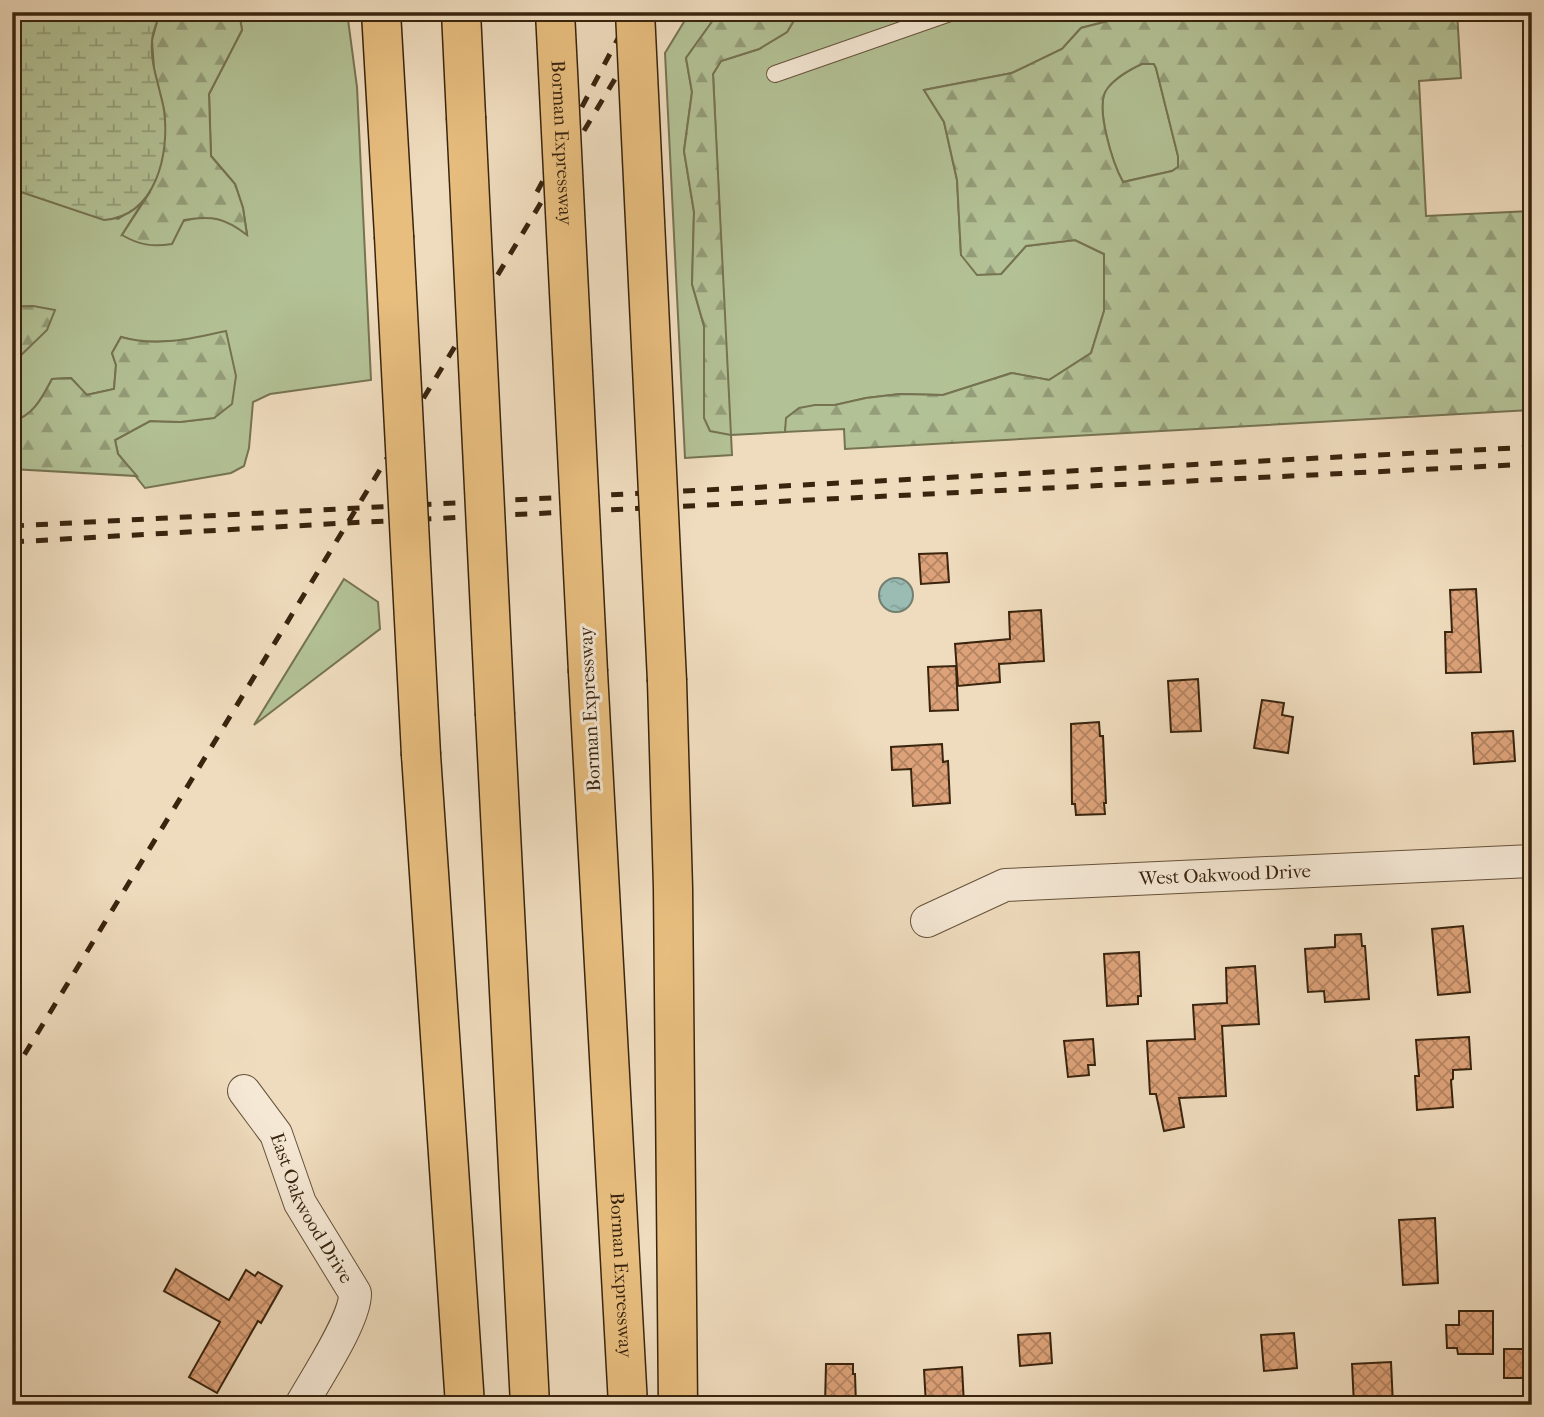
<svg xmlns="http://www.w3.org/2000/svg" width="1544" height="1417" font-family="'IM FELL French Canon',serif">
<defs>
<pattern id="forest-firs" width="22" height="20" patternUnits="userSpaceOnUse" patternTransform="scale(1.75)"><rect width="22" height="20" fill="#b3c296"/><path d="M5 1l3.5 6h-7zM16 11l3.5 6h-7z" fill="#939d79"/></pattern>
<pattern id="wetland-marsh" width="20" height="14" patternUnits="userSpaceOnUse" patternTransform="scale(1.75)"><rect width="20" height="14" fill="#b3c296"/><path d="M1 5h8M5 5V1M11 12h8M15 12V8" fill="none" stroke="#939d79"/></pattern>
<pattern id="water-ripples" width="26" height="14" patternUnits="userSpaceOnUse" patternTransform="scale(1.75)"><rect width="26" height="14" fill="#9abcb2"/><path d="M2 4q2-2 4 0t4 0M15 11q2-2 4 0t4 0" fill="none" stroke="#85a198"/></pattern>
<pattern id="building-cross-hatch" width="8" height="8" patternUnits="userSpaceOnUse" patternTransform="scale(1.75)"><rect width="8" height="8" fill="#dda279"/><path d="M0 0l8 8M0 8l8-8" fill="none" stroke="#b48462"/></pattern>
</defs>
<rect width="100%" height="100%" fill="#efdcbe"/>
<filter id="stains"><feTurbulence type="fractalNoise" baseFrequency=".00286" numOctaves="4"/><feColorMatrix values="0 0 0 0 .2 0 0 0 0 .09 0 0 0 0 .02 0 0 0 .5 -.17"/></filter>
<radialGradient id="worn" r=".72"><stop offset=".6" stop-color="#630" stop-opacity="0"/><stop offset="1" stop-color="#630" stop-opacity=".3"/></radialGradient>
<!-- green -->
<g fill="#b3c296" stroke="#767352" stroke-width="2">
<path d="M239 12H347L357 87 371 380 270 394 253 402 249 448 244 466 231 473 145 488 118 454 115 440 150 421 180 422 214 418 182 341 139 342 121 337 112 353 116 365 114 389 86 395 71 378 52 379C43 396 33 417 12 421V361C35 350 31 327 33 306L12 307V189L118 219 142 203 122 235 205 216 230 222 247 234 243 208 235 184 211 156 209 94 242 30Z"/>
<path d="M690 12H719L686 58 692 92 684 151 694 212 692 284 704 326 706 371 730 435 713 74 721 61 759 49 787 32 799 12H1143L1081 28 1062 49 1012 73 924 90 944 122 957 180 961 255 1001 274 1026 246 1075 240 1104 254V311L1091 353 1049 380 1011 373 943 395 900 394 866 398 835 405H815L787 418 785 432 731 435 732 455 685 458 665 53Z"/>
<path d="M1142 63 1154 64 1156 68 1178 156V167L1172 171 1123 182C1113 164 1094 106 1107 88 1115 78 1131 69 1142 63Z"/>
<path d="M344 579 378 602 380 629 254 725Z"/>
</g>
<!-- forest -->
<g fill="url(#forest-firs)" stroke="#767352" stroke-width="2" fill-rule="evenodd">
<path d="M164 12H239L242 30 209 94 211 156 235 184 243 208 247 235C225 218 212 215 184 220L172 244C152 247 139 245 122 235L150 192 164 110 154 69 152 40 159 15Z"/>
<path d="M719 12H799L787 32 759 49 721 61 713 74 731 435 710 431 704 418V326L692 284 694 212 684 151 692 92 686 58Z"/>
<path d="M1143 12H1457L1461 78 1419 81 1426 216 1532 211V410L845 449 844 429 785 432 786 418 799 408 815 405H835L866 398 900 394 943 395 1012 373 1049 380 1091 353 1104 311V254L1075 240 1026 246 1001 274 977 275 961 255 957 180 944 122 924 90 1012 73 1062 49 1081 28ZM1142 64H1154L1156 68 1178 156V167L1172 171 1123 182C1113 164 1094 106 1107 89 1115 78 1131 69 1142 64Z"/>
<path d="M33 306 55 310 47 330 16 360 12 361V307Z"/>
<path d="M226 331 236 376 232 404 214 418 180 422 150 421 115 440 118 454 137 476 12 469V421C33 417 43 396 52 379L71 378 87 395 114 389 116 365 112 353 121 337C157 347 191 339 226 331Z"/>
</g>
<!-- wetland -->
<path fill="url(#wetland-marsh)" stroke="#767352" stroke-width="2" d="M12 12H164L159 15C157 23 152 33 152 41 150 65 160 87 164 110 170 154 156 216 104 220L12 189Z"/>
<!-- water -->
<circle fill="url(#water-ripples)" stroke="#737f70" stroke-width="2" cx="896" cy="595" r="17"/>
<!-- building -->
<g fill="url(#building-cross-hatch)" stroke="#39240e" stroke-width="2">
<path d="M947 553 949 582 921 584 919 554Z"/>
<path d="M1476 589 1481 672 1446 673 1445 632H1452L1450 590Z"/>
<path d="M1041 610 1044 661 999 664 1000 682 958 686 955 644 1010 639 1009 612Z"/>
<path d="M956 666 958 710 930 711 928 667Z"/>
<path d="M1198 679 1201 731 1171 732 1168 681Z"/>
<path d="M1262 700 1284 703 1282 715 1293 717 1288 753 1254 748Z"/>
<path d="M1099 722 1100 736H1103L1106 803H1104L1105 814 1076 815 1075 804H1072L1071 724Z"/>
<path d="M1513 731 1515 761 1474 764 1472 733Z"/>
<path d="M942 744 943 762 948 761 950 803 913 806 911 769 892 770 891 747Z"/>
<path d="M1463 926 1470 992 1438 995 1432 929Z"/>
<path d="M1361 934 1362 946H1365L1369 999 1325 1002 1324 991 1308 992 1305 949 1335 947V935Z"/>
<path d="M1139 952 1141 996H1138V1004L1107 1006 1104 954Z"/>
<path d="M1255 966 1259 1024 1222 1026 1226 1096 1179 1098 1184 1127 1164 1131 1156 1094H1150L1147 1041 1195 1039 1193 1005 1227 1003 1226 968Z"/>
<path d="M1469 1037 1471 1069 1453 1070V1079L1451 1080 1453 1107 1417 1110 1415 1076H1419L1416 1040Z"/>
<path d="M1093 1039 1095 1065H1088L1089 1075 1068 1077 1064 1041Z"/>
<path d="M1435 1218 1438 1283 1403 1285 1399 1220Z"/>
<path d="M176 1269 229 1300 246 1270 255 1276 258 1272 282 1286 261 1323 258 1321 217 1393 189 1377 220 1322 164 1291Z"/>
<path d="M1459 1311H1493V1354H1458L1457 1348H1447L1446 1325H1459Z"/>
<path d="M1050 1333 1052 1363 1020 1366 1018 1335Z"/>
<path d="M1294 1333 1297 1368 1264 1371 1261 1335Z"/>
<rect x="1504" y="1349" width="28" height="29"/>
<path d="M1391 1362 1393 1405H1354L1352 1364Z"/>
<path d="M826 1364H853V1374H855L856 1405H825Z"/>
<path d="M962 1367 964 1405H926L924 1370Z"/>
</g>
<g fill="none" stroke-linecap="round" stroke-linejoin="round">
<!-- lane casing -->
<g stroke="#66523a" stroke-width="18">
<path id="lane" d="M775 74 953 12"/>
</g>
<!-- street casing -->
<g stroke="#66523a" stroke-width="34">
<g id="street">
<path id="s1" d="M927 921 1005 885 1532 861"/>
<path id="s2" d="M244 1091 276 1134 300 1203 355 1293C356 1319 315 1380 301 1405"/>
</g>
</g>
<!-- highway casing -->
<g stroke="#39240e" stroke-width="41">
<g id="highway">
<path d="M381 12 394 236"/>
<path d="M461 12 466 117"/>
<path id="s3" d="M588 672 628 1405"/>
<path d="M667 681 673 888 678 1405"/>
<path d="M495 715 530 1405"/>
<path d="M421 755 465 1405"/>
</g>
</g>
<!-- lane -->
<use href="#lane" stroke="#f5e8d5" stroke-width="16"/>
<!-- street -->
<use href="#street" stroke="#f5e8d5" stroke-width="32"/>
<!-- highway -->
<use href="#highway" stroke="#e8be7f" stroke-width="38"/>
<!-- rail -->
<g stroke="#39240e" stroke-width="5" stroke-dasharray="12 12" stroke-linecap="butt">
<path d="M537 192 632 12"/>
<path d="M12 526 1532 447"/>
<path d="M12 542 346 523 1532 464"/>
<path d="M12 1075 457 343 655 12"/>
</g>
<!-- highway-bridge casing -->
<g stroke="#39240e" stroke-width="41" stroke-linecap="butt">
<g id="highway-bridge">
<path id="s4" d="M555 12 588 672"/>
<path d="M635 12 667 681"/>
<path d="M466 117 495 715"/>
<path d="M394 236 421 755"/>
</g>
</g>
<!-- highway-bridge -->
<use href="#highway-bridge" stroke="#e8be7f" stroke-width="38"/>
</g>
<g text-anchor="middle" dominant-baseline="central" stroke-width="6" stroke-linejoin="round" paint-order="stroke">
<!-- street labels -->
<g font-size="19" fill="#39240e" stroke="#f5e8d5">
<text stroke="none"><textPath href="#s4" startOffset="131">Borman Expressway</textPath></text>
<text transform="translate(590 709) rotate(-93)">Borman Expressway</text>
<text stroke="none"><textPath href="#s1" startOffset="306">West Oakwood Drive</textPath></text>
<text stroke="none"><textPath href="#s2" startOffset="136">East Oakwood Drive</textPath></text>
<text stroke="none"><textPath href="#s3" startOffset="604">Borman Expressway</textPath></text>
</g>
</g>
<!-- margin -->
<rect width="1544" height="1417" fill="none" stroke="#efdcbe" stroke-width="42"/>
<rect x="14" y="14" width="1516" height="1389" fill="none" stroke="#39240e" stroke-width="3.5"/>
<rect x="21" y="21" width="1502" height="1375" fill="none" stroke="#39240e" stroke-width="2"/>
<rect width="100%" height="100%" filter="url(#stains)"/>
<rect width="100%" height="100%" fill="url(#worn)"/>
</svg>
